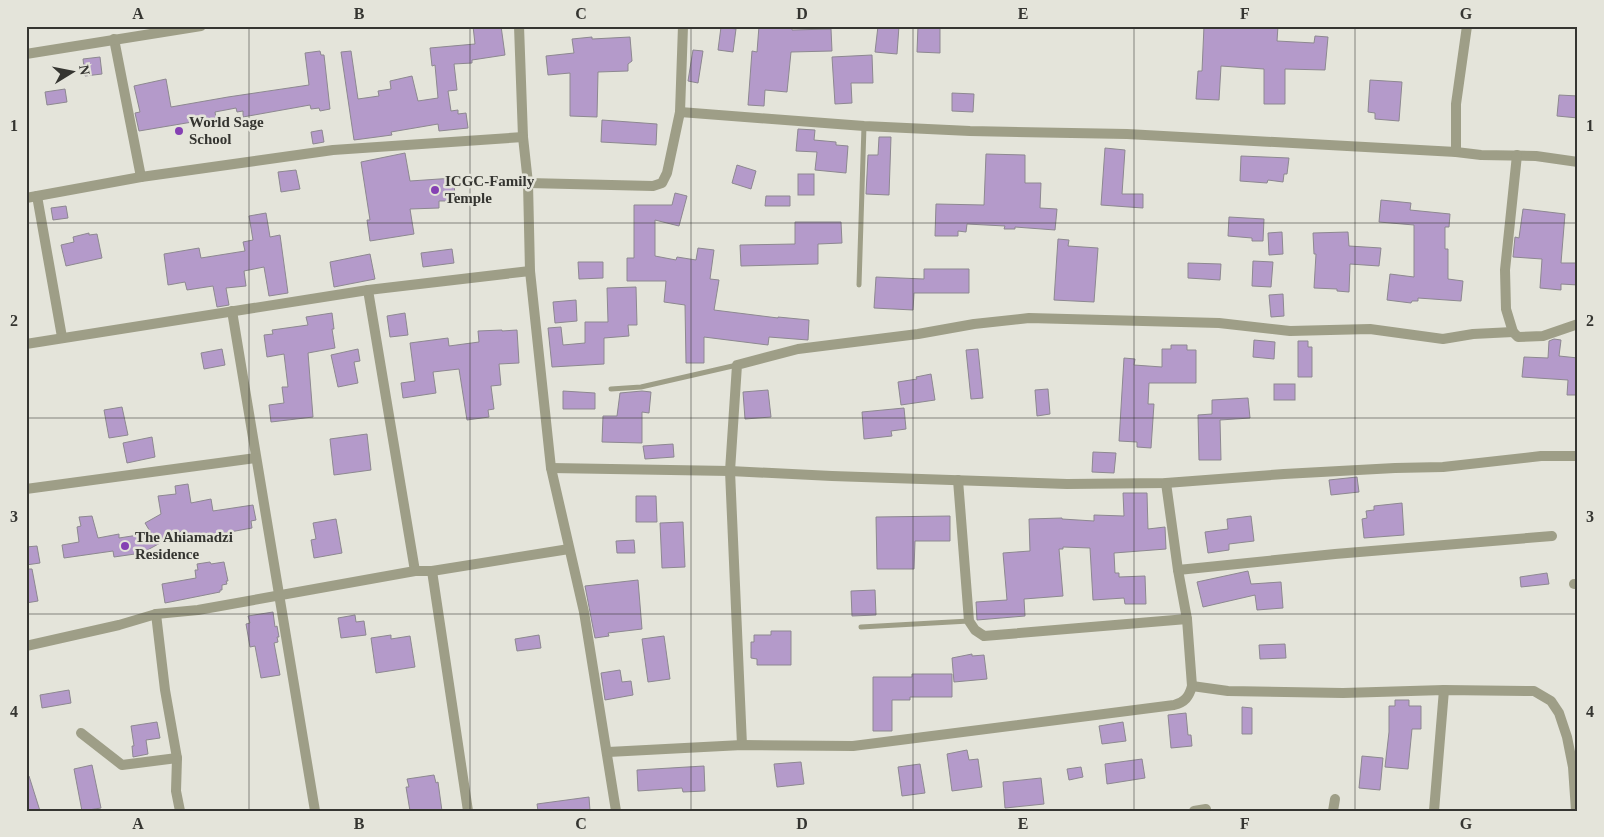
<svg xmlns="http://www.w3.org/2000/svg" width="1604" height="837" font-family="Georgia,serif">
<rect width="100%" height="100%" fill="#e4e4da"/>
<!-- building -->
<g fill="#b49aca" stroke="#8d8890">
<path d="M473 26H501L505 55 472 60V63L454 64 457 90 448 91 451 111 458 110V114L466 113 468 128 439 131 438 124 391 132 392 135 354 140 341 52 351 51 358 99 379 96 378 91 391 89 390 81 412 76 418 101 438 98 435 65 432 66 430 48 475 44Z"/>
<path d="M759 26H792V30L831 29 832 51 791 52 787 92 765 90 764 106 748 105 752 51 757 52Z"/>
<path d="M878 26H899L897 54 875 52Z"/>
<path d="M918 26H940V53L917 52Z"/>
<path d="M1204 26H1278L1277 41 1314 43 1315 36 1328 37 1325 70 1285 69V104H1264V69L1221 66 1219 100 1196 99 1198 71H1202Z"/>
<path d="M721 27 736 29 733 52 718 50Z"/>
<path d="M592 37V39L630 37 632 61 628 64V71L598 72 597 117 570 116V73L548 75 546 56 574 53 572 39Z"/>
<path d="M693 50 703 51 698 83 688 81Z"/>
<path d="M320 51 321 55H324L330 109 320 111 319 108 311 109 310 105 243 117V111L237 112 236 108 215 112 216 118 139 131 135 113 140 112 134 86 166 79 171 107 228 97 309 85 305 53Z"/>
<path d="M872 55 873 83H851L852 103 835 104 832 57Z"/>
<path d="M100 57 102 74 85 76 83 59Z"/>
<path d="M1370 80 1402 82 1399 121 1375 119V113L1368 112Z"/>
<path d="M65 89 67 102 47 105 45 92Z"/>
<path d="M952 93 974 94 973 112 952 111Z"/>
<path d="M1559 95 1578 96V118L1557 116Z"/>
<path d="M602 120 657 124 656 145 601 142Z"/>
<path d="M798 129 815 130 814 140 836 142V145L848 146 846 173 815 170 817 152 796 151Z"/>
<path d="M322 130 324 142 313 144 311 132Z"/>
<path d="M879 137H891L889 195 866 194 868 155H878Z"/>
<path d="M1105 148 1125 150 1122 194H1143V208L1101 205Z"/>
<path d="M405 153 410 181 454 178 455 201H439V208L410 209 414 234 370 241 367 220H370L361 162Z"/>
<path d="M986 154 1025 155V183H1041L1040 208 1057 209 1055 230 1015 227V229H1004L1005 226 967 224 966 232 958 231V236H935L936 204 984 205Z"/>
<path d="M1241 156 1289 158 1287 174H1284L1283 182 1268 180 1267 183 1240 181Z"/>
<path d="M737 165 756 171 751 189 732 183Z"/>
<path d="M296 170 300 189 281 192 278 172Z"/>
<rect x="798" y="174" width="16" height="21"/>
<path d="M675 193 687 196 679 226 655 220V256L676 260 677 257 696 260 698 248 714 250 710 279 719 280 714 310 778 318V317L809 320 808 340 769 337 768 345 704 337V363H686L685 305 664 302 666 281H627V258H634V205H672Z"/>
<path d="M766 196H790V206H765Z"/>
<path d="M1381 200 1411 203 1410 210 1450 214 1449 227H1445V249H1448V279L1463 281 1461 301 1418 298V301H1412L1411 303 1387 300 1390 274 1414 277V225L1379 222Z"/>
<path d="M66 206 68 218 53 220 51 208Z"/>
<path d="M1523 209 1565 214 1561 263H1578V285L1561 284V290L1540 288 1542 259 1513 257 1515 237 1519 238Z"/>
<path d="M266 213 270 237 280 235 288 293 269 296 264 267 244 271 246 286 226 288 229 305 217 307 213 286 187 290 185 282 168 285 164 254 199 248 201 258 245 251 243 242 253 240 249 216Z"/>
<path d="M1229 217 1264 219 1263 241H1252V238L1228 236Z"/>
<path d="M795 222H841L842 243 818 244V264L741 266 740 245 795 244Z"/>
<path d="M1282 232 1283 254 1269 255 1268 233Z"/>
<path d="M1348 232 1349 246 1381 248 1379 266 1350 264 1349 292 1337 291V289L1314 288 1316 254H1314L1313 233Z"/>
<path d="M89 233V235L97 234 102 258 66 266 61 245 74 242 73 237Z"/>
<path d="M1058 239 1069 240 1068 246 1098 248 1094 302 1054 300Z"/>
<path d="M452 249 454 263 423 267 421 253Z"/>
<path d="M370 254 375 279 334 287 330 262Z"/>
<path d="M1253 261 1273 262 1271 287 1252 286Z"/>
<path d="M578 262H603V278L579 279Z"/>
<path d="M1188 263 1221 264 1220 280 1188 278Z"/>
<path d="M924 269H969V293H914L913 310 874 308 876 277 924 279Z"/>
<path d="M636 287 637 325H628L629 336 604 338V364L552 367 548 328 561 327 563 345 585 343V322H608L607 288Z"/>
<path d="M1283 294 1284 316 1271 317 1269 295Z"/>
<path d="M576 300 577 321 555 323 553 302Z"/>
<path d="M332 313 334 329H332L335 348 308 353 313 417 271 422 269 405 284 403 282 387H288L284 354 267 357 264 335 273 334 272 330 308 325 306 317Z"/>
<path d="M405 313 408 335 390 337 387 316Z"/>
<path d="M502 330V331L517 330 519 363 499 364 501 385 491 386 494 409 488 410 489 417 467 420 459 369 433 372 436 393 403 398 401 383 415 381 410 343 448 338 449 346 479 342 478 331Z"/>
<path d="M1554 339 1561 340 1559 356 1578 358V395H1567L1568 380 1522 377 1524 357 1548 358 1549 341Z"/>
<path d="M1254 340 1275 342 1274 359 1253 357Z"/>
<path d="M1298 341H1308V347H1312V377H1298Z"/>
<path d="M1171 345H1187V350H1196V383H1149L1148 404H1154L1151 448 1137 447V442L1119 441 1124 358 1135 359 1134 365 1162 367V349H1171Z"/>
<path d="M222 349 225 365 204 369 201 353Z"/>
<path d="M358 349 360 361 354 362 358 383 338 387 331 355Z"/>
<path d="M978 349 983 398 971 399 966 350Z"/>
<path d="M931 374 935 400 901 405 898 382 917 379 916 377Z"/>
<rect x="1274" y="384" width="21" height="16"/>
<path d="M1048 389 1050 414 1037 416 1035 390Z"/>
<path d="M768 390 771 417 745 419 743 392Z"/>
<path d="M563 391 595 393V409H563Z"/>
<path d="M642 391 651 392 649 413 642 412V443L602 442 603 416H617L620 393Z"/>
<path d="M1248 398 1250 418 1220 420 1221 460H1199L1198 415 1212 414V400Z"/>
<path d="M122 407 128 435 109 438 104 410Z"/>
<path d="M904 408 906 429 891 431 892 436 864 439 862 412Z"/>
<path d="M367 434 371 470 334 475 330 439Z"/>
<path d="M152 437 155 457 127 463 123 443Z"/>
<path d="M673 444 674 457 645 459 643 446Z"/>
<path d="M1093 452 1116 453 1114 473 1092 472Z"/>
<path d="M1357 477 1359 492 1331 495 1329 480Z"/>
<path d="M188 484 191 503 211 499 213 511 253 505 256 520 251 521 252 528 208 536 209 537 197 539 196 537 183 539 182 531 142 553 114 557 113 551 64 558 62 545 79 542 77 527 81 526 79 517 92 516 98 538 119 534V538L151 533 145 523 161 514 158 496 176 494 175 486Z"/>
<path d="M1123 493H1147L1148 529 1165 527 1166 549 1114 553 1115 573H1119V577L1145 576 1146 604H1125L1124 598 1093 600 1090 548 1063 547V549H1059L1063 596 1024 599 1025 616 977 620 976 602 1007 600 1003 553 1030 551 1029 519 1062 518V519L1094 521V515L1124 516Z"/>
<path d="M636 496H656L657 522H636Z"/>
<path d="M1402 503 1404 535 1364 538 1362 519 1367 518 1366 511 1374 510V506Z"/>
<path d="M950 516V541H915L914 569H877L876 517Z"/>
<path d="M1251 516 1254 541 1229 544V550L1208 553 1205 532 1228 529 1227 519Z"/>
<path d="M336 519 342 553 314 558 311 540 316 539 313 523Z"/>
<path d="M683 522 685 567 662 568 660 523Z"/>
<path d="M634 540 635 553H617L616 541Z"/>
<path d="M37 546 40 563 26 565V547Z"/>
<path d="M210 562 211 564 224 562 228 581H226L227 584 222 585V590H220V592L165 603 162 584 196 578 195 570H198L197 564Z"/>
<path d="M26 569H32L38 601 26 603Z"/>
<path d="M1248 571 1251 584 1281 582 1283 608 1257 610 1255 595 1203 607 1197 582Z"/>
<path d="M1547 573 1549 584 1521 587 1520 577Z"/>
<path d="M638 580 642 629 608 633 609 636 595 638 585 586Z"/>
<path d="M875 590 876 615 852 616 851 591Z"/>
<path d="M273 612 275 627 277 626 279 637H277L278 642 274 643 280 675 261 678 255 646 250 647 246 624 250 623 248 616Z"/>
<path d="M355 615 356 622 364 621 366 635 341 638 338 618Z"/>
<path d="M771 631H791V665H757V659L751 658V642H754V635H771Z"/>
<path d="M391 635V639L410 636 415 667 376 673 371 638Z"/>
<path d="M539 635 541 648 517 651 515 639Z"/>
<path d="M664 636 670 679 648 682 642 639Z"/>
<path d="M1285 644 1286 658 1260 659 1259 645Z"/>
<path d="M972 654V656L984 655 987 679 954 682 952 658Z"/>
<path d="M620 670 622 682 631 681 633 695 605 700 601 673Z"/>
<path d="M912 674H952V697H910V700H892V731H873V677H912Z"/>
<path d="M69 690 71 703 42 708 40 695Z"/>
<path d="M1395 700H1409V706H1421V729H1412L1408 769 1385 767 1389 732V706H1395Z"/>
<path d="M1242 707 1252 708V734H1242Z"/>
<path d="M1186 713 1188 735H1191L1192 746 1171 748 1168 715Z"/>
<path d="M157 722 160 738 146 740 148 754 133 757 132 746H134L131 726Z"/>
<path d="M1123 722 1126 741 1102 744 1099 726Z"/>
<path d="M967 750 969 760 978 759 982 787 952 791 947 754Z"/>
<path d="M1362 756 1383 758 1380 790 1359 788Z"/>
<path d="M1142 759 1145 778 1107 784 1105 764Z"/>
<path d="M801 762 804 784 777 787 774 764Z"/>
<path d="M920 764 925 793 902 796 898 767Z"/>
<path d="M92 765 101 808 82 811 74 769Z"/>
<path d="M704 766 705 791 683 792 682 788 638 791 637 770Z"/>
<path d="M1081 767 1083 777 1069 780 1067 769Z"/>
<path d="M434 775 436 783 438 782 442 811H410L406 787H409L407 779Z"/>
<path d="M26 776H29L40 811H26Z"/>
<path d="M1041 778 1044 804 1005 808 1003 782Z"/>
<path d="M589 797 590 811H538L537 804Z"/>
</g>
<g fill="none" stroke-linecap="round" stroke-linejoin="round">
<!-- lane -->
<g stroke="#9e9e87" stroke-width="5">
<path d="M859 285 864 126"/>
<path d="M611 389 641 387 737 365"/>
<path d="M861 627 969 621"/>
</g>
<!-- street -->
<g stroke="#9e9e87" stroke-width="10">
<path d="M519 26 523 137 528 183 530 271 551 468 584 612 616 811"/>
<path d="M114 39 141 177"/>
<path d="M26 54 201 26"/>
<path d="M680 112 864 126 970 131 1127 134 1456 152 1481 155 1536 156 1578 162"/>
<path d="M1456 152V104L1467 26"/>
<path d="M1517 155 1505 270 1506 309 1513 332 1518 337 1543 336 1578 324"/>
<path d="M528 183 653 186 662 183 667 173 680 112 683 26"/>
<path d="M37 196 62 337"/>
<path d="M26 198 141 177 333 150 523 137"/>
<path d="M368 290 415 571"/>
<path d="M232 311 315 811"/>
<path d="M26 344 368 290 530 271"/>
<path d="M551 468 730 471 832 476 1067 484 1166 483 1284 474 1395 468 1443 467 1541 456H1578"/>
<path d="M958 480 969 621 975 630 984 636 1187 619"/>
<path d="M26 489 256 458"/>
<path d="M1178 570 1335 554 1552 536"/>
<path d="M432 571 468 811"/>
<path d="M1574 584H1578"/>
<path d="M156 614 165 690 177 758 176 791 180 811"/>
<path d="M26 646 119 625 156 614 198 610 415 571H432L569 549"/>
<path d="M1192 686 1228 691 1343 693 1444 690 1534 691 1551 701 1559 713 1567 737 1573 767 1576 811"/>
<path d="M81 733 122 765 177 758"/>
<path d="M742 745 730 471 737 365 798 349 918 334 974 324 1029 318 1219 323 1290 331 1370 329 1443 339 1473 334 1513 332"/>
<path d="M608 752 742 745 853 746 1174 705C1185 702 1189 697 1192 686L1187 619 1178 570 1166 483"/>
<path d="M1194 811 1206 809V811"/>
<path d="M1333 811 1335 799"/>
<path d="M1434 811 1444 690"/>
</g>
</g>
<!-- grid -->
<path fill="none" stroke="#353531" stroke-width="1" stroke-opacity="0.55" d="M249 26V811M470 26V811M691 26V811M913 26V811M1134 26V811M1355 26V811M26 223H1578M26 418H1578M26 614H1578"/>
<!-- markers -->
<g fill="#8540b3" stroke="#e4e4da" stroke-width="2">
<circle cx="179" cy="131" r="5"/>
<circle cx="435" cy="190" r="5"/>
<circle cx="125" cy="546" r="5"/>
</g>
<g text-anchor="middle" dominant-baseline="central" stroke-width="5" stroke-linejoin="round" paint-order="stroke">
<!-- poi labels -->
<g font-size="15" font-weight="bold" fill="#353531" stroke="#e4e4da" text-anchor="start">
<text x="189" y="122">World Sage<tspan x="189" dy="17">School</tspan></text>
<text x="445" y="181">ICGC-Family<tspan x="445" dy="17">Temple</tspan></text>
<text x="135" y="537">The Ahiamadzi<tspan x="135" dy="17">Residence</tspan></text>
</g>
</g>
<!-- border -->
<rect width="1604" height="837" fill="none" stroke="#e4e4da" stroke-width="55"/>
<!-- north arrow -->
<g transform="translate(72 72) rotate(80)" stroke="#e4e4da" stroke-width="4" paint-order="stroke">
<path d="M0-4L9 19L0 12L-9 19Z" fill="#353531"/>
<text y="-8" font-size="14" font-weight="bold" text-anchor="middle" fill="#353531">N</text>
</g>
<rect x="28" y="28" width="1548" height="782" fill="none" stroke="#353531" stroke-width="2"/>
<g font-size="16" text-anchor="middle" font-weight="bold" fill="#353531">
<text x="138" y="19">A</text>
<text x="359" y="19">B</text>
<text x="581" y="19">C</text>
<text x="802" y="19">D</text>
<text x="1023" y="19">E</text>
<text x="1245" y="19">F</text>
<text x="1466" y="19">G</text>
<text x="14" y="131">1</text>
<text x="1590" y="131">1</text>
<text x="14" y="326">2</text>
<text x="1590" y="326">2</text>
<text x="14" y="522">3</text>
<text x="1590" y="522">3</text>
<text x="14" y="717">4</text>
<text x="1590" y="717">4</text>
<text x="138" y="829">A</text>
<text x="359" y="829">B</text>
<text x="581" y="829">C</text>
<text x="802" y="829">D</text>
<text x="1023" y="829">E</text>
<text x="1245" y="829">F</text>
<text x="1466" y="829">G</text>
</g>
</svg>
